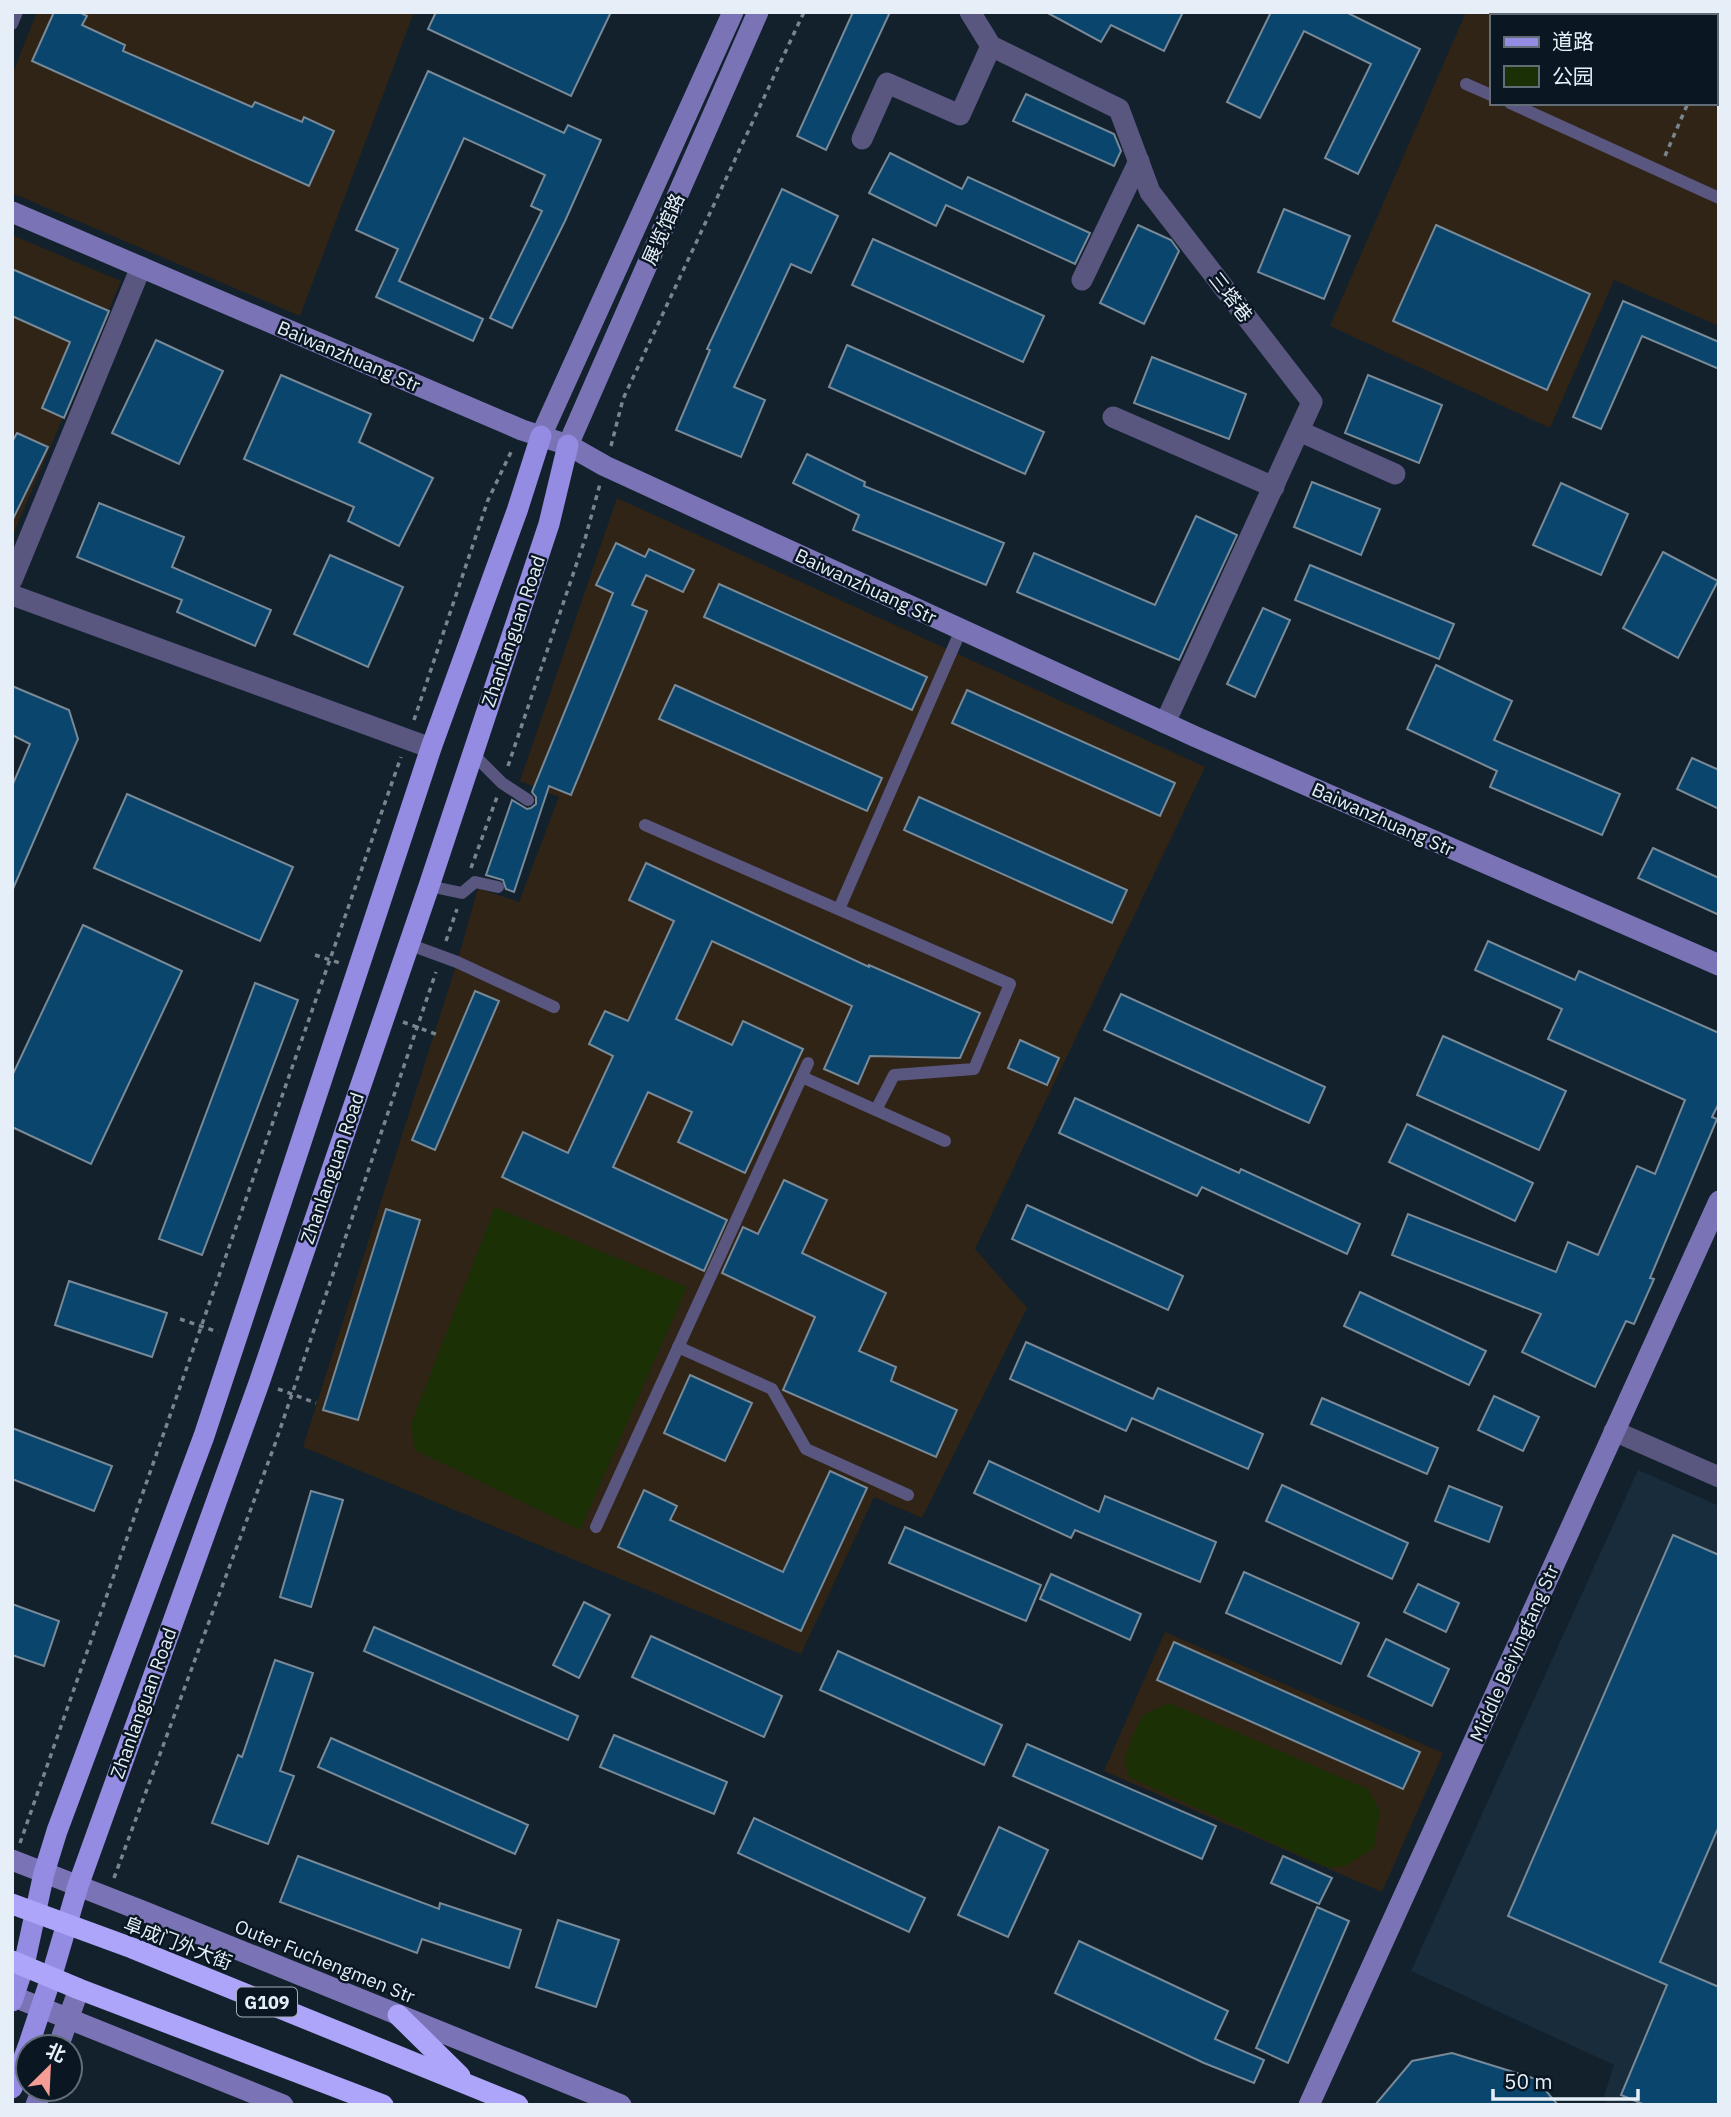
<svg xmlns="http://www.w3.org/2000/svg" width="1731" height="2117" font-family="'IBM Plex Sans','Noto Sans SC',sans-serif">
<rect width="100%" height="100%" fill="#13212c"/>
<!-- built -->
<path fill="#182c3c" d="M1638 1470 1719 1506V2105H1607L1604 2096 1614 2065 1411 1971Z"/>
<!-- education -->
<g fill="#302416" fill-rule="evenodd">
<path d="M37 12H414L300 316 12 193V75Z"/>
<path d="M1466 12H1719V326L1614 280 1550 428 1330 326ZM1491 16H1715V103H1491Z"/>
<path d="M12 235 121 281 12 537Z"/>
<path d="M617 498 1205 767 975 1249 1027 1308 922 1518 874 1497 801 1654 303 1447 457 962 478 888 519 902 559 797 520 781Z"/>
<path d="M1165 1632 1443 1753 1382 1892 1104 1771Z"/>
</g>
<!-- green -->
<g fill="#1c3005">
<path d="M495 1207 687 1287 580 1530 415 1450 411 1424Z"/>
<path d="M1169 1703 1368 1789 1380 1812 1374 1848 1345 1866 1328 1868 1129 1777 1125 1759 1132 1737 1143 1715Z"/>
</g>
<!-- building -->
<g fill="#0a456d" stroke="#788998" stroke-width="2">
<path d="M54 12H79L87 16 82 25 125 45 123 51 252 107 255 102 302 122 304 117 334 131 309 186 32 61Z"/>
<path d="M436 12H611L571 96 428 29Z"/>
<path d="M853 12H890L826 150 797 136Z"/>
<path d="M1046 12H1183L1164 51 1111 25 1101 42Z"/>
<path d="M1271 12H1346L1420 49 1358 174 1325 158 1371 64 1304 31 1260 118 1227 102Z"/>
<path d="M428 71 564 133 568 125 601 140 565 221 512 328 490 318 542 211 531 206 545 175 464 138 399 281 483 319 473 341 376 297 398 249 356 230Z"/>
<path d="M1026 94 1114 134 1121 151 1114 166 1013 121Z"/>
<path d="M890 153 962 189 968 177 1090 233 1075 264 946 205 936 226 869 193Z"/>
<path d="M782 189 838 216 811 273 791 264 734 387 765 400 741 457 676 430 710 350 707 349Z"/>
<path d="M1284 209 1350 236 1324 299 1258 272Z"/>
<path d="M1138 225 1171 240 1179 251 1144 324 1100 303Z"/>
<path d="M1436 225 1590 294 1547 390 1393 321Z"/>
<path d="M873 239 1044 316 1023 362 852 285Z"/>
<path d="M12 269 109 311 64 418 42 408 70 342 12 316Z"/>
<path d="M1623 301 1719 342V369L1642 336 1601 429 1573 417Z"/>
<path d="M156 340 223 371 179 464 112 433Z"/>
<path d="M847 345 1044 432 1025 474 829 387Z"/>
<path d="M1152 357 1246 394 1229 439 1134 403Z"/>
<path d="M281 375 371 414 359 442 433 478 399 546 348 521 354 507 244 459Z"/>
<path d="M1368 375 1442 405 1419 463 1345 433Z"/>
<path d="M17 433 48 447 12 521V442Z"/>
<path d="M807 454 865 482 864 486 1004 543 986 585 853 530 859 515 793 483Z"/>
<path d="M1312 482 1380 509 1361 555 1294 527Z"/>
<path d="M1561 483 1628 514 1601 575 1533 545Z"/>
<path d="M99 503 184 537 172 567 271 610 255 646 177 612 182 600 77 557Z"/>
<path d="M1196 516 1237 535 1179 660 1017 592 1034 553 1155 605Z"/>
<path d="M616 543 645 557 649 549 694 570 683 592 646 575 632 605 647 611 571 795 549 786 514 892 506 889 503 880 486 875 512 800 527 809 531 808 536 804V797L532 792 613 593 596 585Z"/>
<path d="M1663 552 1718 581 1678 658 1623 628Z"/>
<path d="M330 555 403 587 368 667 294 634Z"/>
<path d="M1310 565 1454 624 1439 659 1295 600Z"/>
<path d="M719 584 927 677 912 710 704 617Z"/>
<path d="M1263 608 1290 620 1255 697 1227 684Z"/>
<path d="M1436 665 1512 701 1494 740 1620 794 1602 835 1490 787 1497 771 1407 729Z"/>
<path d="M675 685 882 778 867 811 659 719Z"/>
<path d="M12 686 69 710 78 739 12 891V786L30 744 12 735Z"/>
<path d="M967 690 1175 783 1160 816 952 723Z"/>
<path d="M1692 758 1719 770V809L1677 789Z"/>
<path d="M127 794 293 867 260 941 94 868Z"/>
<path d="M919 797 1127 890 1112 923 904 830Z"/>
<path d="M1653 848 1719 878V915L1638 878Z"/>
<path d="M646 863 869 967V965L980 1013 960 1058 870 1056 858 1084 824 1069 852 1006 712 941 676 1019 732 1045 743 1021 803 1049 745 1173 678 1142 692 1112 648 1092 613 1167 727 1220 704 1271 502 1177 523 1132 568 1153 613 1056 589 1044 605 1011 628 1021 674 921 629 900Z"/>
<path d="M83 925 182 971 91 1164 12 1127V1076Z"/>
<path d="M1488 941 1575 980 1579 971 1719 1033V1103L1712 1117 1717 1119 1650 1278 1654 1279 1634 1324 1626 1321 1595 1387 1522 1352 1541 1314 1392 1255 1408 1214 1556 1272 1568 1242 1598 1255 1637 1166 1655 1174 1685 1100 1548 1039 1562 1009 1475 970Z"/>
<path d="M255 983 298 1000 202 1255 159 1239Z"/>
<path d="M475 991 499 1001 435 1150 412 1140Z"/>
<path d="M1121 994 1325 1087 1309 1123 1104 1030Z"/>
<path d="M1443 1036 1566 1091 1539 1150 1417 1095Z"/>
<path d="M1020 1040 1059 1058 1047 1085 1008 1068Z"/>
<path d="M1075 1098 1239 1173 1241 1169 1360 1224 1347 1254 1202 1187 1197 1196 1059 1133Z"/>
<path d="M1407 1124 1533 1183 1515 1221 1389 1162Z"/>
<path d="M784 1180 827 1200 802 1253 886 1293 859 1351 896 1367 891 1381 957 1410 936 1457 783 1390 815 1317 722 1273 743 1227 758 1234Z"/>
<path d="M1027 1205 1183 1276 1168 1310 1012 1239Z"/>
<path d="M386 1209 420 1220 358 1420 323 1410Z"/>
<path d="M69 1281 167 1313 152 1357 55 1325Z"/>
<path d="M1360 1292 1486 1351 1469 1385 1344 1326Z"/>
<path d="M1026 1342 1153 1399 1158 1388 1263 1434 1248 1469 1132 1418 1126 1431 1010 1379Z"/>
<path d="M690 1375 752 1403 725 1461 664 1433Z"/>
<path d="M1494 1396 1539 1417 1523 1451 1478 1430Z"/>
<path d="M1322 1398 1438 1448 1427 1474 1311 1424Z"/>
<path d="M12 1428 112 1466 94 1511 12 1479Z"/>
<path d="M989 1461 1099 1512 1105 1496 1216 1542 1200 1582 1075 1530 1071 1538 974 1493Z"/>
<path d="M830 1471 867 1488 801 1631 618 1547 644 1490 677 1506 670 1520 783 1572Z"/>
<path d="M1282 1485 1408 1543 1392 1579 1266 1521Z"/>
<path d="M1449 1486 1502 1507 1489 1542 1435 1521Z"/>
<path d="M311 1491 343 1500 311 1607 280 1597Z"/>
<path d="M905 1527 1041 1585 1026 1621 889 1563Z"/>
<path d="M1673 1535 1719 1555V1826L1660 1962 1719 1987V2105H1645L1621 2095 1667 1985 1508 1916Z"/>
<path d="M1244 1572 1359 1623 1341 1664 1226 1613Z"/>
<path d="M1051 1574 1141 1614 1130 1640 1040 1599Z"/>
<path d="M1418 1584 1459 1603 1446 1632 1404 1612Z"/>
<path d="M584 1602 610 1615 579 1678 553 1665Z"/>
<path d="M12 1604 59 1621 44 1666 12 1655Z"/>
<path d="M374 1627 578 1716 568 1740 364 1651Z"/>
<path d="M651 1636 782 1696 764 1737 632 1677Z"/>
<path d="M1386 1639 1449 1669 1432 1706 1368 1676Z"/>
<path d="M1174 1642 1420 1752 1403 1789 1157 1680Z"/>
<path d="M838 1651 1002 1725 984 1765 820 1690Z"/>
<path d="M275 1660 313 1673 280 1771 294 1776 268 1844 212 1823 238 1755 242 1757Z"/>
<path d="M614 1735 727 1782 714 1814 600 1767Z"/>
<path d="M331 1738 528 1825 515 1854 318 1767Z"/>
<path d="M1027 1744 1216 1826 1202 1859 1013 1776Z"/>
<path d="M754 1818 925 1898 909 1932 738 1853Z"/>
<path d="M999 1827 1048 1850 1008 1937 958 1915Z"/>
<path d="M298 1856 439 1909 440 1903 521 1930 509 1968 422 1939 417 1953 280 1902Z"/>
<path d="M1283 1856 1332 1878 1319 1904 1271 1883Z"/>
<path d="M1317 1907 1349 1921 1288 2063 1256 2048Z"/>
<path d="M558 1920 619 1940 596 2007 536 1987Z"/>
<path d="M1079 1941 1228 2011 1215 2039 1264 2060 1254 2083 1204 2063 1055 1993Z"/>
<path d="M1452 2053 1536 2079 1558 2105H1375L1412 2061Z"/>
</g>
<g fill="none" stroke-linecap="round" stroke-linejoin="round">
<!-- path -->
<g stroke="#79848e" stroke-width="3.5" stroke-dasharray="5 5" stroke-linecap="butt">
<path d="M1665 156 1688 103"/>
<path d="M611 446 623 399 804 12"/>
<path d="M414 720 488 500 513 448"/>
<path d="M508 766 585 539 600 484"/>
<path d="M471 868 497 797"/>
<path d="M446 941 457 909"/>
<path d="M315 955 340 963"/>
<path d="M403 1022 438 1035"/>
<path d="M180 1319 218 1332"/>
<path d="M278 1389 316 1403"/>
<path d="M20 1843 401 757"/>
<path d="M114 1878 275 1444 436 972"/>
</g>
<!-- lane -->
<g stroke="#595680" stroke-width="12">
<path d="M12 24 17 12"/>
<path d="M1466 84 1491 95"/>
<path d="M1510 103 1719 198"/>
<path d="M472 753 502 783 528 800"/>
<path d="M645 825 1010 984 974 1069 894 1075 876 1110"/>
<path d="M429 886 462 893 475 882 498 887"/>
<path d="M839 909 961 630"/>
<path d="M408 944 457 962 554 1007"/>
<path d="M802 1077 945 1141"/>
<path d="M678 1347 772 1389 806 1449 908 1495"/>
<path d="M596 1527 808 1063"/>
</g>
<!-- street -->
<g stroke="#595680" stroke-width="21">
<path d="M970 12 991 46 1119 109 1150 192 1312 402 1165 723"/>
<path d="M862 139 887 83 960 115 991 46"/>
<path d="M1082 280 1139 161"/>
<path d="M1113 417 1274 487"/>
<path d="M1299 431 1395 474"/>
<path d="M12 580 141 267"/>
<path d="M12 595 431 748"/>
<path d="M1614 1431 1719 1477"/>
</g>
<!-- secondary -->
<g stroke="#7a74b7" stroke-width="21">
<path d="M12 212 522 430 568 445 605 466 1196 737 1719 965"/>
<path d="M541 436 733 12"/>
<path d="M568 445 758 12"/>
<path d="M12 1860 145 1912 621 2105"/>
<path d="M12 1996 283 2105"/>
<path d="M58 2047 79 1989"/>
<path d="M36 2105 42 2089"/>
<path d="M1309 2105 1719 1201"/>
</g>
<!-- primary -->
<g stroke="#948ce2" stroke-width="21">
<path d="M12 2001 24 1965 44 1873 57 1831 204 1436 431 748 517 511 541 436"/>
<path d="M28 2047 51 1978 78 1886 259 1383 429 886 549 524 568 445"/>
<path d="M12 2088 28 2047"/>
</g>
<!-- highway -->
<g stroke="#aca5f9" stroke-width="21">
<path d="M12 1904 132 1948 518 2105"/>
<path d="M12 1961 79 1989 383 2105"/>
<path d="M398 2015 460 2076"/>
</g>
</g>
<g text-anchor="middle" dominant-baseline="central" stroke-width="5" stroke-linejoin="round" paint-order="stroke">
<!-- shield labels -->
<rect fill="#0a1722" stroke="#a4aeb8" stroke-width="2" x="237" y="1987.5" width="60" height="29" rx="5"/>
<g font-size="18" font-weight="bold" fill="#e6eff8">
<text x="267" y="2002">G109</text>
</g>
<!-- street labels -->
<g font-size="19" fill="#e6eff8" stroke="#0a1722">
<text transform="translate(663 229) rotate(-66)">展览馆路</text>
<text transform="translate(1231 297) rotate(52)">三塔巷</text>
<text transform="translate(349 356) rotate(23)">Baiwanzhuang Str</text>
<text transform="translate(866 586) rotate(25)">Baiwanzhuang Str</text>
<text transform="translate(513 631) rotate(-71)">Zhanlanguan Road</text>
<text transform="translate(1383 819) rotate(24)">Baiwanzhuang Str</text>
<text transform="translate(332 1168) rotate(-71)">Zhanlanguan Road</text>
<text transform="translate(1514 1653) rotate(-66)">Middle Beiyingfang Str</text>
<text transform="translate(143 1703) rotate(-70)">Zhanlanguan Road</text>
<text transform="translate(178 1943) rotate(21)">阜成门外大街</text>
<text transform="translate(325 1961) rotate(22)">Outer Fuchengmen Str</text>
</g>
</g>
<!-- border -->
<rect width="1731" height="2117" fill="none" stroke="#e6eff8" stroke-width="28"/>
<!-- legend -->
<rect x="1490" y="14" width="228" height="91" fill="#0a1722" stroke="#626d78" stroke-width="2"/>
<rect x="1504" y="37" width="35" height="10" fill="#948ce2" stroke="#626d78" stroke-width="2"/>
<text x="1552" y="49" font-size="21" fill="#e6eff8">道路</text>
<rect x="1504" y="66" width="35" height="21" fill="#1c3005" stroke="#626d78" stroke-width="2"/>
<text x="1552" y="84" font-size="21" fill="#e6eff8">公园</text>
<!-- north arrow -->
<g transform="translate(49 2068) rotate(24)"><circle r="33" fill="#0a1722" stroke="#626d78" stroke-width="2"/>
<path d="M0-5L12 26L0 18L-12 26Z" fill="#f59c95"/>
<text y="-10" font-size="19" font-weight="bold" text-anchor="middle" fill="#e6eff8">北</text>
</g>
<!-- scale -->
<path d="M1493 2089v10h145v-10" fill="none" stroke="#e6eff8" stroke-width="3.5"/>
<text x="1504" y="2089" font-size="21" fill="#e6eff8" stroke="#0a1722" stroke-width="5" paint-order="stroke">50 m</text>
</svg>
